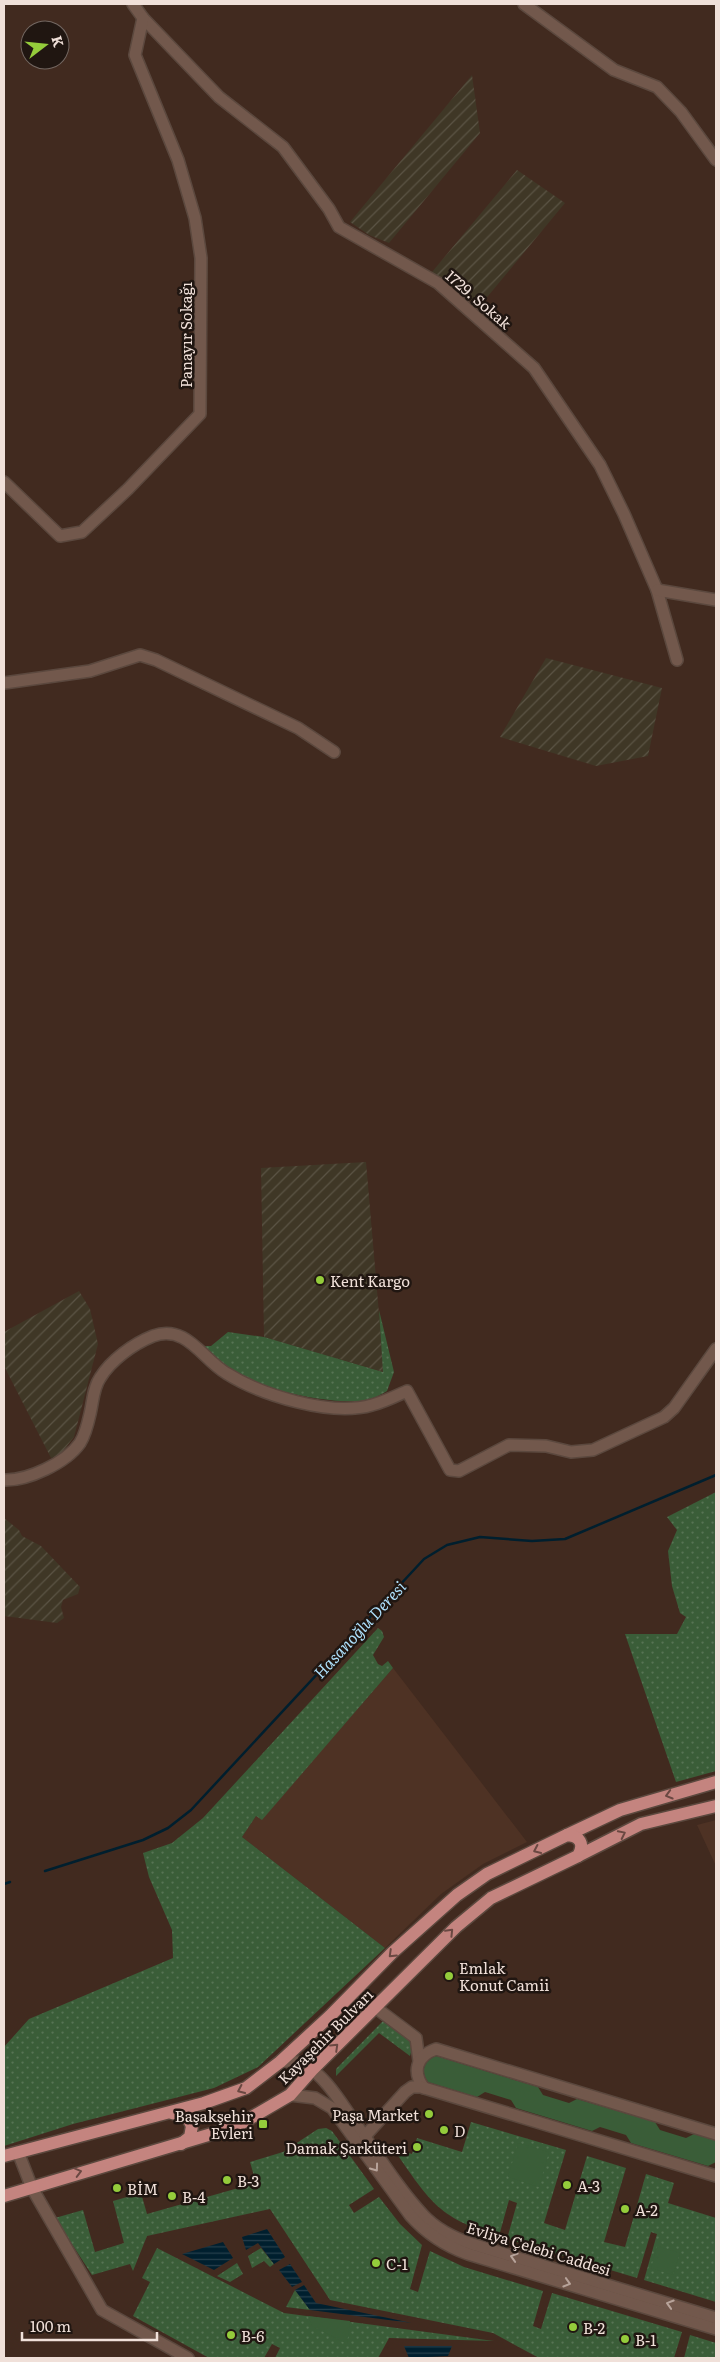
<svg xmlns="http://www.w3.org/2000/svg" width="720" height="2362" font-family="Literata,serif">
<defs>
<pattern id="industrial-furrows" width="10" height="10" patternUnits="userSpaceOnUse" patternTransform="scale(1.25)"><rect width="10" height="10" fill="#3f3726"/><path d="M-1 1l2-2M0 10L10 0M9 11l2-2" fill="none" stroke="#5b5445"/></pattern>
<pattern id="grass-dots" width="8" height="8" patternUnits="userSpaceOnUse" patternTransform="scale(1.25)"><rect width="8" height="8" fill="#3a5d38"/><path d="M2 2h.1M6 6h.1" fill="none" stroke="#577454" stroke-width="1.8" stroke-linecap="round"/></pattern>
<pattern id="water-rules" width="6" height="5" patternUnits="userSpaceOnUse" patternTransform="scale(1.25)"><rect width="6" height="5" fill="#001f2e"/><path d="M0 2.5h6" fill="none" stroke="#263f4c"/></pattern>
</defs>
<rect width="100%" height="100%" fill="#412a1f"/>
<!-- industrial -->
<g fill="url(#industrial-furrows)">
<path d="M472 75 480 133 389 243 369 235 350 222Z"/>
<path d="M517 170 565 203 479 307 432 272Z"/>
<path d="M546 658 662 688 648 756 596 766 500 737Z"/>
<path d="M366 1162 384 1372 264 1337 261 1168Z"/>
<path d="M79 1291 90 1309 98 1344 74 1437 59 1456 51 1458 4 1366V1332Z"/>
<path d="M4 1518 19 1530 22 1536 41 1546 80 1587 78 1594 63 1600 61 1607 64 1618 57 1623 4 1616Z"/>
</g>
<!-- built -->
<g fill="#4e3224">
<path d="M393 1668 527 1842 483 1864 441 1894 385 1948 242 1837 256 1816 262 1819Z"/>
<path d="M716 1820V1866L697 1825Z"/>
</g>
<!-- grass -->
<g fill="url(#grass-dots)">
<path d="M379 1310 394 1372 387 1391C381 1395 374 1398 367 1400 331 1407 220 1384 205 1346H211L228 1332 264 1337 383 1372Z"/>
<path d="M716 1492V1771L676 1782 625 1634H677L686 1617 680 1613 672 1586 668 1551 677 1530 667 1517Z"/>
<path d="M378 1628 382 1631 384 1637 373 1655 378 1664 382 1666 388 1661 393 1668 262 1820 256 1816 242 1837 385 1948 258 2067 214 2088 73 2124 4 2146V2047L29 2019 173 1958 172 1930 149 1877 143 1853 172 1843 203 1818Z"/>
<path d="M383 2021 414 2042 410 2056 379 2033 336 2076V2069Z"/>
<path d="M471 2122 566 2150 544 2223 565 2230 587 2156 626 2168 604 2242 625 2247 646 2174 674 2183 668 2203 716 2218V2302L644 2280 657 2234 651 2232 637 2278 507 2239 517 2203 509 2200 499 2236C436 2218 428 2198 392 2147L412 2154 417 2138 462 2152Z"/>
<path d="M326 2128 332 2131 374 2189 349 2205 354 2213 379 2197 400 2224 422 2245 410 2289 418 2292 430 2251 464 2267 543 2291 533 2326 541 2329 552 2293 682 2332 674 2358H539L493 2333 330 2300 270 2209 147 2236 133 2271 130 2264 92 2275 55 2218 83 2210 95 2252 124 2243 113 2201 141 2193 147 2214 256 2183 250 2162 283 2152 318 2129Z"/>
<path d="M157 2248 284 2313 494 2341 389 2338 378 2358H275L280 2348 272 2344 264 2358H209L133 2316 150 2282 142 2278Z"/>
<path d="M261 2248 274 2264 270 2267 264 2261 252 2268 248 2256Z"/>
<path d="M237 2263 243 2274 230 2282 217 2276Z"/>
<path d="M295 2290 310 2310 286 2307Z"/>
<path d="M690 2335 716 2343V2358H684Z"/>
</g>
<!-- park -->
<g fill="#3a5d38">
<path d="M436 2056 538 2087 543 2095 569 2103 577 2099 655 2122 660 2130 686 2138 694 2134 716 2140V2162L708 2166 631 2143 626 2135 600 2127 592 2131 516 2108 511 2100 485 2092 477 2097 428 2082C420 2071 424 2061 436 2056Z"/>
<path d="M518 2143 549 2152 539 2187 508 2177Z"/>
<path d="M657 2246 680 2253 673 2275 651 2268Z"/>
<path d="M308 2316 350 2321 347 2344 312 2326Z"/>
</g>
<!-- water -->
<g fill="url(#water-rules)">
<path d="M267 2229 285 2257 274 2264 258 2243 246 2250 242 2237Z"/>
<path d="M223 2242 233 2258 214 2270 182 2254Z"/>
<path d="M290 2264 302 2282 292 2287 279 2270Z"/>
<path d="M304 2285 316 2303 412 2323 310 2310 295 2290Z"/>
<path d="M404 2346H452L448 2356 409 2358Z"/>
</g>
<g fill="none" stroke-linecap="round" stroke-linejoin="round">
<!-- stream -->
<g stroke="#001f2e" stroke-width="2.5">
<path d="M45 1871 143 1840 168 1828 191 1810 424 1559 447 1545 480 1537 532 1541 565 1539 716 1475"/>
<path d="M4 1884 10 1882"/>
</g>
<!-- minor casing -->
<g stroke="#5b483e" stroke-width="14">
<g id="minor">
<path d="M133 4 143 18 219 97 283 147 329 209 339 227 438 283 534 368 600 465 624 514 657 590 677 660"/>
<path d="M524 4 614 70 657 87 681 112 716 160"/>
<path d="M4 482 60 536 82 532 128 489 200 414 201 258 195 218 178 160 135 55 143 18"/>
<path d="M657 590 716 600"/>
<path d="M4 683 90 671 140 655 156 660 298 728 334 752"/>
<path d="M4 1480C27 1481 66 1463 80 1443 85 1435 88 1423 90 1414 93 1402 93 1388 100 1378 111 1360 133 1344 153 1336 187 1324 202 1359 226 1373 261 1395 331 1417 372 1405 384 1402 396 1396 407 1391L450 1470 459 1471 509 1445 546 1446 571 1452 593 1450 664 1417 674 1408 716 1349"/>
<path d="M376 2008 416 2038 419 2061"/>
<path d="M280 2062C288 2061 295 2060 303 2064 323 2074 338 2098 351 2117 374 2149 396 2186 423 2215 436 2229 454 2238 472 2244L716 2318"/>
<path d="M424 2088C412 2072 416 2056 436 2049L716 2134"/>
<path d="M290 2095 315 2098 332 2108 410 2215C426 2233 446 2246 468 2254L716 2329"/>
<path d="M365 2136 405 2092 412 2087H421L716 2176"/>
<path d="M18 2152 32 2188 102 2310 188 2358"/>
</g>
</g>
<!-- major casing -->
<g stroke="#5b483e" stroke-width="15">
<g id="major">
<path d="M567 1835 620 1810 716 1782"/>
<path d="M578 1856 641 1824 716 1806"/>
<path d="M172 2113 187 2116 192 2126 190 2137 181 2144"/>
<path d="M4 2156 204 2103 246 2088 280 2062 330 2016 393 1952 457 1895 487 1874 567 1835C580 1836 585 1844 578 1856L491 1898 456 1927 312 2070 290 2095 235 2127 4 2196"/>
</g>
</g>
<!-- minor -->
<use href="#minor" stroke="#72584c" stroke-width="11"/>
<!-- major -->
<use href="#major" stroke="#c4847f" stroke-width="12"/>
</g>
<!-- one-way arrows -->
<defs><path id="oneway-chevron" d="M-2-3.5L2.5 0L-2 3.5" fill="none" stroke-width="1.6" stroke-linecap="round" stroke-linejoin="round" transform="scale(1.25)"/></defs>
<g stroke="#6a4842">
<use href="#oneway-chevron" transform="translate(669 1795) rotate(164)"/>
<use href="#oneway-chevron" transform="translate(622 1834) rotate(-26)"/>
<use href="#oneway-chevron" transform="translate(537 1850) rotate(155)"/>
<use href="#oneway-chevron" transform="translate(450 1932) rotate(-46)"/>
<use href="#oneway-chevron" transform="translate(392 1954) rotate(136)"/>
<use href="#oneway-chevron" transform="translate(335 2047) rotate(-44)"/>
<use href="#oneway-chevron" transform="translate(241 2090) rotate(155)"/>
<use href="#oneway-chevron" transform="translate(78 2172) rotate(-15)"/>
</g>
<g stroke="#b7a39a">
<use href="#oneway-chevron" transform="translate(375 2168) rotate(54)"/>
<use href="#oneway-chevron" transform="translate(514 2257) rotate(-163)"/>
<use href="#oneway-chevron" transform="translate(567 2283) rotate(17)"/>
<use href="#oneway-chevron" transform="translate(670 2304) rotate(-163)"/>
</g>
<!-- markers -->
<g fill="#94cc3b" stroke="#201611" stroke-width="2">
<circle cx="320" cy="1280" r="5"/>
<circle cx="449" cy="1976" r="5"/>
<circle cx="429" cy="2114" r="5"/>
<rect x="258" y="2119" width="10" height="10" rx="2.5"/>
<circle cx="444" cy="2130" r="5"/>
<circle cx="417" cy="2147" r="5"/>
<circle cx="227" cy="2180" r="5"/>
<circle cx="567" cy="2185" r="5"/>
<circle cx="117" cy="2188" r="5"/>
<circle cx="172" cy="2196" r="5"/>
<circle cx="625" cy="2209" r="5"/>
<circle cx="376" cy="2263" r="5"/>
<circle cx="573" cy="2327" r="5"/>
<circle cx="231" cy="2335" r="5"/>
<circle cx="625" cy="2339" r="5"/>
</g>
<g text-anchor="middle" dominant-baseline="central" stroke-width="5" stroke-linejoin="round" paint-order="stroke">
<!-- street labels -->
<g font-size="15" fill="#f0e0d9" stroke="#201611">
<text transform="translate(479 299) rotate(41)">1729. Sokak</text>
<text transform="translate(185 335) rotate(-90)">Panayır Sokağı</text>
<text transform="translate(325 2036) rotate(-45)">Kayaşehir Bulvarı</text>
<text transform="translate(539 2248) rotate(17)">Evliya Çelebi Caddesi</text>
</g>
<!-- poi labels -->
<g font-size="15" fill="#f0e0d9" stroke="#201611" text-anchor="start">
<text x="330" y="1280">Kent Kargo</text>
<text x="459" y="1967">Emlak<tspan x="459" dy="17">Konut Camii</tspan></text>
<text x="419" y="2114" text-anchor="end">Paşa Market</text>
<text x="253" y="2115" text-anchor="end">Başakşehir<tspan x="253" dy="17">Evleri</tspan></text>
<text x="454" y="2130">D</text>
<text x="407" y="2147" text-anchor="end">Damak Şarküteri</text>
<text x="237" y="2180">B-3</text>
<text x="577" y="2185">A-3</text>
<text x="127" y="2188">BİM</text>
<text x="182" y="2196">B-4</text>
<text x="635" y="2209">A-2</text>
<text x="386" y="2263">C-1</text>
<text x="583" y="2327">B-2</text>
<text x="241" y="2335">B-6</text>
<text x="635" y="2339">B-1</text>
</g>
<!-- water labels -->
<g font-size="16" font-style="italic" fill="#addffb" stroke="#201611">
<text transform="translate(359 1629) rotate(-47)">Hasanoğlu Deresi</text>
</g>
</g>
<!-- border -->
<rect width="720" height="2362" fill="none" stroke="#f0e0d9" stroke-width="10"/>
<!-- north arrow -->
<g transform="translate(45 45) rotate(74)"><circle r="24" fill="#201611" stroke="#736761"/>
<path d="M0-4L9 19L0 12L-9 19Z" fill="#94cc3b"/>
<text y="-8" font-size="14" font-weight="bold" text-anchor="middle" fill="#f0e0d9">K</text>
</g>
<!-- scale -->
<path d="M22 2332v8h135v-8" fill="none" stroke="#f0e0d9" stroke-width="2.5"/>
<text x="30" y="2332" font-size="15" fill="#f0e0d9" stroke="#201611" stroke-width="4" paint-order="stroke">100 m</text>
</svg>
